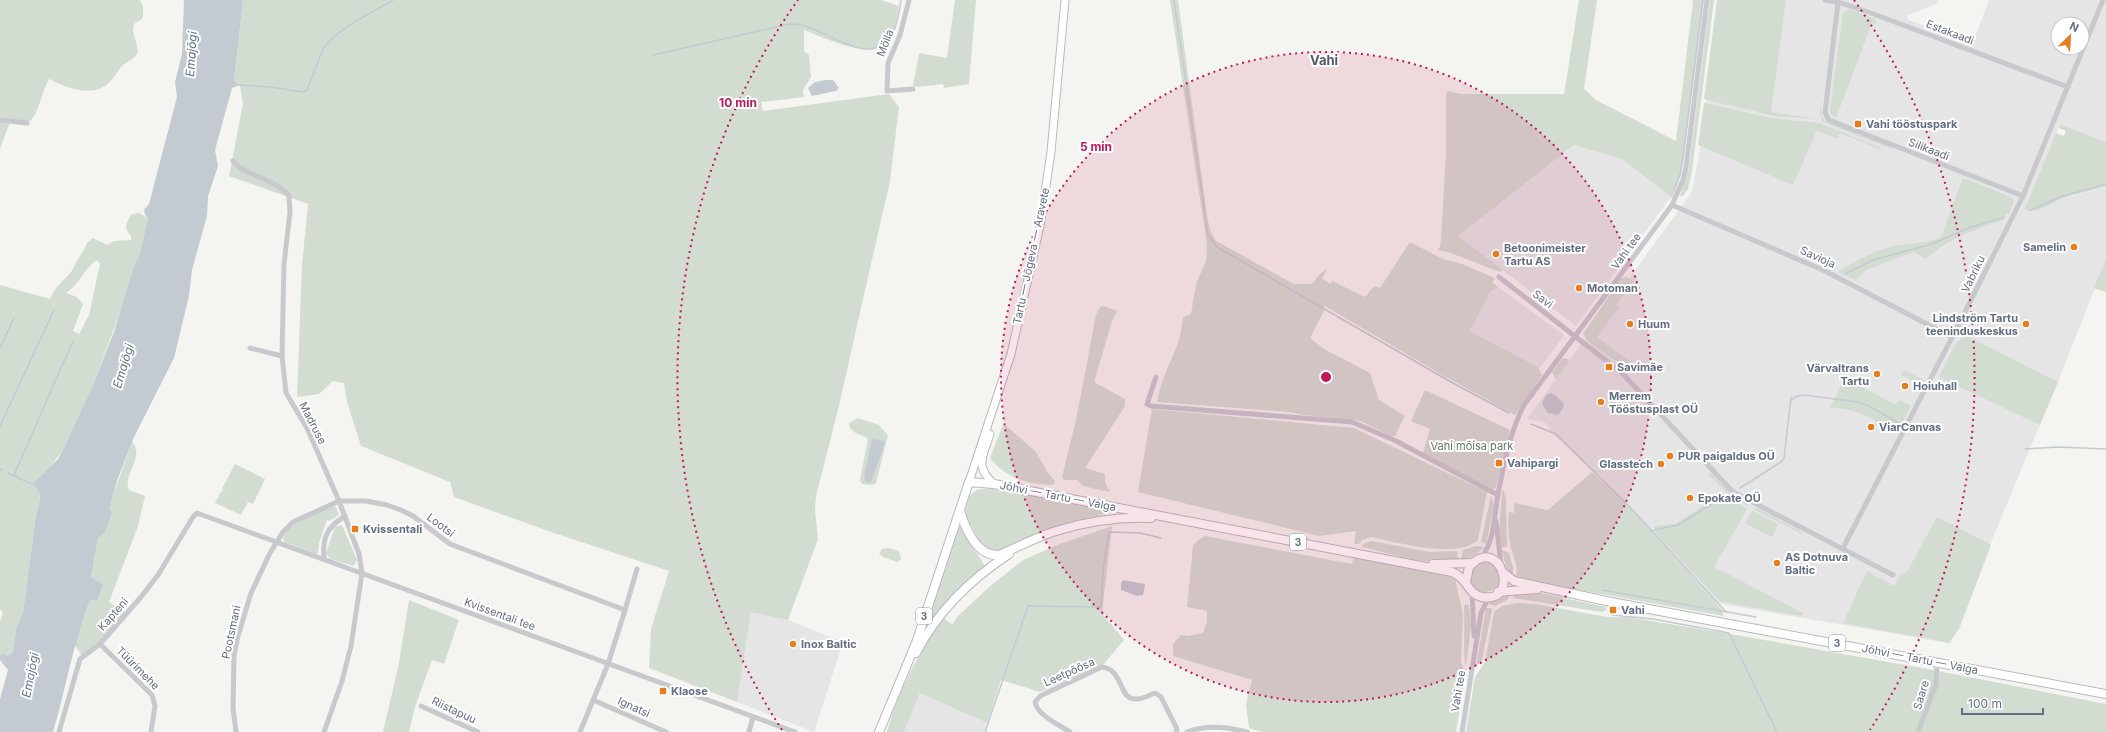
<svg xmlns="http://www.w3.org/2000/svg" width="2106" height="732" font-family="Inter,sans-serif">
<rect width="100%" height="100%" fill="#f4f5f0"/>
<!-- built -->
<g fill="#e4e5e4" fill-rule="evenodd">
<path d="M1718 0H1938L1936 4 1908 15 1907 19 1972 45 1989 0H2106V142L2060 124 2028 202V205L2042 208 2065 197 2093 191 2106 186V260L2061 374 1949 643 1716 603 1630 506 1553 434 1546 423 1527 419 1692 192 1701 143ZM2058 24H2082V48H2058Z"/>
<path d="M1574 145 1622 159 1671 197 1576 326 1458 236Z"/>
<path d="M1498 287 1564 335 1540 368 1470 331 1490 292Z"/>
<path d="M751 611 788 620 843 642 814 732 737 702Z"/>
<path d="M920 693 987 723 984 732H904Z"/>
</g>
<!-- green -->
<g fill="#d3dcd1" fill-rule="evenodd">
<path d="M0 0H140L143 6V18L134 24 133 30 138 51C135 61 127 60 121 67 116 74 112 81 105 86 88 97 65 87 49 79 42 90 38 119 27 123L10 122 0 149Z"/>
<path d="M243 0H881L899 6C897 15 896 28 891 36 875 64 826 38 804 30V51L809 55 811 77 803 90 804 97 761 102 763 111 889 94 899 107 890 181 884 207 837 414 816 496 815 510 818 539 788 620 751 612 737 702 649 668 651 629 669 571 554 533 454 497 450 482 361 446 347 402 344 383 333 381 319 394 297 397 302 265 308 204 229 176 243 104 240 85 234 81Z"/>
<path d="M955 0H976L969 84 944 88 943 84 917 87 913 86 919 53 947 58Z"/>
<path d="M1170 0H1178L1207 216 1210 230 1216 241 1294 284H1312L1320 274 1327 269 1322 279 1331 284 1332 281 1365 297 1374 286 1380 288 1410 242 1443 259 1462 264 1495 278 1492 282 1498 287 1490 292 1470 331 1538 367 1542 375 1515 415 1448 378 1449 379 1323 305 1325 309 1310 338 1324 349 1370 373 1379 400 1405 416 1395 436H1391L1360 421 1303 415 1290 412 1157 402C1162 372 1181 348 1183 318L1191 314 1196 284 1206 261 1207 245Z"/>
<path d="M1579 0H1597L1584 89 1596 100 1676 141 1693 1 1691 0H1704L1683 164 1681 175 1672 198 1622 159 1574 145 1458 236 1503 270 1500 272 1448 252 1437 250 1440 247 1441 240 1446 152V93L1448 91 1461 94H1564Z"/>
<path d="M1710 0H1714L1692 171 1688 189 1683 196H1680L1689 167Z"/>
<path d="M1717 0H1786L1771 112 1817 119 1774 116 1704 99Z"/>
<path d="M1850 9 1875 19 1877 24 1872 23 1836 118 1832 115 1830 110 1843 13Z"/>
<path d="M1821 102 1822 117 1825 121 1891 146 1892 149 1823 122 1820 115Z"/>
<path d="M1704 103 1771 118 1819 123 1880 147V149L1840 133 1837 139 1817 130 1793 185 1698 145Z"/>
<path d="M2060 124 2106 142V186C2093 191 2079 193 2066 197 2053 201 2042 212 2028 211L2025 209 2056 133 2064 136 2066 131 2059 128Z"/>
<path d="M1963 178 2011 197 2014 202 2009 214 2006 213 2003 220C1976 229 1946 239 1926 259L1914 252 1866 270 1855 280 1838 272C1854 263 1868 253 1886 248 1904 243 1924 245 1941 237Z"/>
<path d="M139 213 148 218 139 257 135 263 124 302 93 385 63 450 48 470 39 491 40 499 36 515 23 612 16 629 13 652 8 656H0V622L3 614 0 609V285L50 299 56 288 71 272 88 242 93 238 107 245 114 241 131 240V236C123 229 126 222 132 214ZM97 260 100 264 89 315 79 334 73 331 83 304 77 297 66 293C81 283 84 268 97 260Z"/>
<path d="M2106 259V292L2094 288Z"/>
<path d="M1627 277 1633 281 1616 305 1619 307 1597 337 1632 363 1633 368 1630 371 1589 342 1583 334 1621 278Z"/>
<path d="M1104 306 1117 311 1112 321 1094 382 1125 399V406L1085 468 1105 474V482L1110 492 1083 486 1077 480H1064L1062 477 1076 420 1096 315 1100 307Z"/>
<path d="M1965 335 2058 382 2040 425 1939 377 1956 343Z"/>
<path d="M1563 358 1570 360 1556 379 1552 372Z"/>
<path d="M1904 370 1924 380 1921 385 1901 375Z"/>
<path d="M1845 378 1896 405 1899 400 1911 406 1899 429 1890 424 1888 427C1867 416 1854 408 1830 408Z"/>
<path d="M1425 390 1510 430 1496 488 1490 490 1423 453 1430 429 1411 421Z"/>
<path d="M1152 409 1354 428 1487 492 1478 540C1457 560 1397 542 1371 537L1362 540 1359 544H1354L1356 531 1319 536 1138 492Z"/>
<path d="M858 418 879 425 888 435 876 483 872 485 862 484 860 480 868 439C861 434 849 433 849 423Z"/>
<path d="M1005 425 1036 452 1048 473 1055 481 1053 485C1028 484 1005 478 990 458L1002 427Z"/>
<path d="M132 442C143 453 130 469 128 480 127 483 128 487 129 490L145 496 138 526 109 602 126 613 99 642 82 656 74 644 90 600H98L103 586 91 577 98 538Z"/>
<path d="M235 464 265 479 253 504 248 502 241 515 215 503 222 490 229 493 222 489Z"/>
<path d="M1592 472 1630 507 1723 611V616L1546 584 1523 579 1516 575C1519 566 1512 554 1510 544 1508 533 1508 523 1509 512L1514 513V503L1548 510Z"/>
<path d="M1708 474H1712L1732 495 1746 503 1748 506 1730 496Z"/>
<path d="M990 488 1058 500 1113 512 1063 524 1021 540 1004 551H990L982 546 967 518 965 511 970 495 977 490Z"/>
<path d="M1503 489 1506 499 1507 547H1501L1499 531 1502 493Z"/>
<path d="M1723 493 1747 509 1714 567 1803 613 1801 616 1719 601 1655 532 1654 526 1675 524Z"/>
<path d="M1491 495 1494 506 1486 544 1481 542Z"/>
<path d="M333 506 336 507 339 515 329 521 327 520 319 543 318 553 316 554 285 542 283 539C287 522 319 512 333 506Z"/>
<path d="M1757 508 1802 532 1804 535 1753 509Z"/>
<path d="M1752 511 1778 524 1772 537 1745 523Z"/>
<path d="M1937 517 1991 545 1959 629 1949 643 1843 623 1867 571 1894 586 1901 574 1907 572Z"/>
<path d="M342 525 357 560 354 566 330 559 326 553 335 527Z"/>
<path d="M1112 526 1102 613 1124 640 1103 665 1040 692 1001 680 987 723 920 693 904 732H887C898 690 919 653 943 617L952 625 958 616 988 588 1023 560 1057 545Z"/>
<path d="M960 527 985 566 935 617H931L930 613 958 528Z"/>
<path d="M1205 536 1352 564 1354 556 1455 578 1463 615 1461 663 1466 673 1456 732H1262L1249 728 1246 704 1252 680 1173 656V644L1181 635 1188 636 1203 633 1207 622V611L1187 607 1193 546 1197 541Z"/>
<path d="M1372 541 1429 552 1457 551 1458 559C1436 569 1385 552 1361 547L1365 543Z"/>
<path d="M1476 546 1485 547 1474 556 1461 560 1463 550Z"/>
<path d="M888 548 899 551 901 559 898 562 885 558 879 554 882 549Z"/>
<path d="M1502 550 1509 553 1513 568V575L1506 567Z"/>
<circle cx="1485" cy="577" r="15"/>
<path d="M1540 593 1606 607 1607 610 1602 612 1513 598 1516 594Z"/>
<path d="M1510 595 1507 600 1495 606 1488 604 1496 599Z"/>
<path d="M409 600 459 620 444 664 432 660 415 707 409 732H383L399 663Z"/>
<path d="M1517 603 1535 604 1607 617H1627L1742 636 1928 669 2106 704V732H1466L1475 677 1485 662 1494 612 1502 606Z"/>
<path d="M1466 604 1469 605 1471 627 1466 666C1463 661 1465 617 1464 606Z"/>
<path d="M1486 608H1491L1492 610 1482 660 1476 666Z"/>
</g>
<!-- water -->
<g fill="#c4cad1">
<path d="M184 0H243L234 81 240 85 232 88 215 150 218 166 208 196 207 216 192 270 189 296 174 358 134 437 118 478 109 509 112 512 105 532 98 538 91 577 103 585 98 600H90C73 643 66 688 53 732H0V699L8 670 0 660V656L2 654 8 656 13 652 16 629 23 612 36 515 40 499 39 491 33 484 58 459 63 450 93 385 114 332 135 263 139 257 148 218 145 215 144 210 149 204 177 97 175 82 182 54Z"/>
<path d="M826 80H833L839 88 836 91 812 96 808 88 815 82Z"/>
<path d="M1550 393 1555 395 1564 404 1563 408 1558 415 1548 413 1542 404 1546 395Z"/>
<path d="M872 439 884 441 885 443 871 482 865 481 864 477Z"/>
<path d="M1123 580 1145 584 1143 595 1137 596 1121 590V583Z"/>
</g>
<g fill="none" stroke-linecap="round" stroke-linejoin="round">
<!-- stream -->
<g stroke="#c4cad1" stroke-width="1.5">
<path d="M1174 0 1208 235 1217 247 1451 382 1509 413"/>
<path d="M653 55 789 24C793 24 797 24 801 25 828 30 869 69 891 36 898 26 899 11 901 0"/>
<path d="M239 85 271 87 303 92 307 90 323 49C339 27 370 14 393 0"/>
<path d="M1674 190 1680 175 1683 156 1703 0"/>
<path d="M2031 210 2063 196 2106 184"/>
<path d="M1845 274 1873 260 1932 244 1971 227 2004 217"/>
<path d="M0 348 14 318"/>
<path d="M1790 401 1797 396 1804 395 1858 402 1869 406 1899 423"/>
<path d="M1531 424 1556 434 1630 507 1726 612"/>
<path d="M0 426 54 310"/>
<path d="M2025 449 2059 447 2106 449"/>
<path d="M0 469 2 470"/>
<path d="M8 473 34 485"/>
<path d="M14 475 73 341"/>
<path d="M1740 488 1781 462 1784 458 1791 397"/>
<path d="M1650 531 1678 525 1722 498"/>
<path d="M1602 590 1756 617"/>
<path d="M1612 615 1653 619 1729 633 1777 732"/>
<path d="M985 732 1028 606 1101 607 1103 570 1109 532 1140 533 1161 538"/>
</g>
<!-- secondary casing -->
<g stroke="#b9bbc1" stroke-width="9">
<g id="secondary">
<path d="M990 434C983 457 974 466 994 484"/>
<path d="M969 482 1011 354 1040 226 1051 152 1065 0"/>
</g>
</g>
<!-- trunk casing -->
<g stroke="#b9babe" stroke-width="10">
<g id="trunk">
<path d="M960 511C965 528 977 557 999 555 1018 547 1037 537 1056 531 1088 521 1119 517 1151 518"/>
<path d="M1433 564 1473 563"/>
<path d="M1504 573 1514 581 1611 602 2106 694"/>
<path d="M1498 592 1537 589"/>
<path d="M916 653C937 612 971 579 1009 554"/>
<path d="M879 732 916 643 969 482 994 484 1452 572C1468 578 1467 594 1482 597 1522 604 1500 532 1469 567L1466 582"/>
</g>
</g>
<!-- minor -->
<g stroke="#c7c9cd" stroke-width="5">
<path d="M909 0 900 35 888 63 887 91 913 89"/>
<path d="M1825 0 1838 2 1871 13 2068 87"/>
<path d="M1838 2 1825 113 1829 120 2023 196"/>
<path d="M0 120 27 123"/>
<path d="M233 161C246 177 275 178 289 196L290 212 284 264 282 356 286 393 307 428 339 501 359 554 362 573 351 646 342 681 324 732"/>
<path d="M1672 205 1825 271 1952 337"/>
<path d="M1499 277 1622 373 1733 492 1893 575"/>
<path d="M250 348 282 356"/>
<path d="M1156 377 1147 404 1151 406 1352 422 1394 440 1498 495"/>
<path d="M1496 521 1501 565"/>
<path d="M1843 548 1963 316 2023 196 2103 0"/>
<path d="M1481 558C1495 541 1494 515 1498 494 1504 464 1510 432 1524 405L1672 205 1683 180 1686 167 1707 0"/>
<path d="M324 559C322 538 327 527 345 516"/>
<path d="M1472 592 1474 636"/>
<path d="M625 610 637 569"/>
<path d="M100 644 152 695 155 706 151 732"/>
<path d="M593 700 666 732"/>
<path d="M421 706 478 732"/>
<path d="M59 732 80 659 100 644 141 597 158 575 193 517 197 513 795 732"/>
<path d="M236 732 233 708 234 655 238 636 251 593 270 553 283 532 293 522 339 501H366L387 505 401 510 413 516 450 544 625 610 608 664 580 732"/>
<path d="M749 732 753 717"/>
<path d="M1070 732C1058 724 1038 716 1035 702L1040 696 1102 667C1124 669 1118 701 1137 699 1142 699 1150 695 1155 693L1161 697 1177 729 1176 732"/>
<path d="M1187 732C1205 725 1228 727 1247 732"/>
<path d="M1462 732 1481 613 1489 597"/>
<path d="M1918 732 1936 684 1937 663"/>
</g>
<!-- secondary -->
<use href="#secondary" stroke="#fff" stroke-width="7"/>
<!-- trunk -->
<use href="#trunk" stroke="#fff" stroke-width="8"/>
</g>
<!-- distance rings -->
<circle cx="1326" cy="377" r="325" fill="#c2185b" fill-opacity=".12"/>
<g fill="none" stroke="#c2185b" stroke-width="2" stroke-dasharray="2 4">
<circle cx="1326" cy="377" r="325"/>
<path d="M782 730A649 649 0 0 1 798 0M1854 0A649 649 0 0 1 1870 730"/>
</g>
<!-- markers -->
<g fill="#e97c1c" stroke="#fff" stroke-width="1.5">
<rect x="1854" y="120" width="8" height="8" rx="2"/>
<circle cx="2074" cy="247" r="4"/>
<circle cx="1496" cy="254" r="4"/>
<circle cx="1579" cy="288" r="4"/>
<circle cx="1630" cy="324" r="4"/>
<circle cx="2026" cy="324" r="4"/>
<rect x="1605" y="363" width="8" height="8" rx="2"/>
<circle cx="1877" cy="374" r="4"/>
<circle cx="1905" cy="386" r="4"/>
<circle cx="1601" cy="402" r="4"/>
<circle cx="1871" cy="427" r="4"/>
<circle cx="1670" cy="456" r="4"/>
<rect x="1495" y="459" width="8" height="8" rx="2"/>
<circle cx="1661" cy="464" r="4"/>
<circle cx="1690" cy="498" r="4"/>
<rect x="351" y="525" width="8" height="8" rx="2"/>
<circle cx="1777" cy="563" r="4"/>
<rect x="1609" y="606" width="8" height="8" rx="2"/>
<circle cx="793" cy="644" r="4"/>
<rect x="659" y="687" width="8" height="8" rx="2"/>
</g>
<g text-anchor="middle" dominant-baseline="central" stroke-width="4" stroke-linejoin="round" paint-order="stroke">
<!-- shield labels -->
<g fill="#fff" stroke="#9199a8" stroke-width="1">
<rect x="1290" y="534" width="16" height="16" rx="3"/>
<rect x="916" y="608" width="16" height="16" rx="3"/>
<rect x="1829" y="635" width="16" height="16" rx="3"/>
</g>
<g font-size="10" font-weight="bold" fill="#626d83">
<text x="1298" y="542">3</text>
<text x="924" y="616">3</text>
<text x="1837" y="643">3</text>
</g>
<!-- street labels -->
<g font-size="11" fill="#626d83" stroke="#fff">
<text transform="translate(1950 32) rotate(21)">Estakaadi</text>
<text transform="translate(885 43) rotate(-69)">Mölla</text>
<text transform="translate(1929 149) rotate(21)">Silikaadi</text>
<text transform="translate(1626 251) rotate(-54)">Vahi tee</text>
<text transform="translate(1031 256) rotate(-78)">Tartu — Jõgeva — Aravete</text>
<text transform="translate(1818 257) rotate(24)">Savioja</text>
<text transform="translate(1973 274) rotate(-64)">Vabriku</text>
<text transform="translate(1543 299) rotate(37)">Savi</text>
<text transform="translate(313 423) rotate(63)">Madruse</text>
<text transform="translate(1058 496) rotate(11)">Jõhvi — Tartu — Valga</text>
<text transform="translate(441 525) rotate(37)">Lootsi</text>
<text transform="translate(113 614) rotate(-49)">Kapteni</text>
<text transform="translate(500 614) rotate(20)">Kvissentali tee</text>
<text transform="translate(231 632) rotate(-78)">Pootsmani</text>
<text transform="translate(1920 659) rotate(11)">Jõhvi — Tartu — Valga</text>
<text transform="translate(138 668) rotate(45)">Tüürimehe</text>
<text transform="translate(1069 672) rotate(-24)">Leetpõõsa</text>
<text transform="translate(1458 691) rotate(-81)">Vahi tee</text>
<text transform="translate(1921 695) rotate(-73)">Saare</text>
<text transform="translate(634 707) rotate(24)">Ignatsi</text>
<text transform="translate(454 710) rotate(25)">Riistapuu</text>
</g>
<!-- poi labels -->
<g font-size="11" font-weight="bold" fill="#626d83" stroke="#fff" text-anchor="start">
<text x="1866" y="124">Vahi tööstuspark</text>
<text x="2066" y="247" text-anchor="end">Samelin</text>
<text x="1504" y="248">Betoonimeister<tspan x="1504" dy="13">Tartu AS</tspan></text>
<text x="1587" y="288">Motoman</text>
<text x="2018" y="318" text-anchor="end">Lindström Tartu<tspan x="2018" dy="13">teeninduskeskus</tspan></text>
<text x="1638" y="324">Huum</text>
<text x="1617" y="367">Savimäe</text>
<text x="1869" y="368" text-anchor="end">Värvaltrans<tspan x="1869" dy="13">Tartu</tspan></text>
<text x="1913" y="386">Hoiuhall</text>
<text x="1609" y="396">Merrem<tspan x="1609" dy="13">Tööstusplast OÜ</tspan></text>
<text x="1879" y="427">ViarCanvas</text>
<text x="1678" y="456">PUR paigaldus OÜ</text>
<text x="1507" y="463">Vahipargi</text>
<text x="1653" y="464" text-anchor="end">Glasstech</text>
<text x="1698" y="498">Epokate OÜ</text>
<text x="363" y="529">Kvissentali</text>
<text x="1785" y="557">AS Dotnuva<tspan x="1785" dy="13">Baltic</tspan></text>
<text x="1621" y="610">Vahi</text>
<text x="801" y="644">Inox Baltic</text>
<text x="671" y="691">Klaose</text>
</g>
<!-- park labels -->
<g font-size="11" fill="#627a62" stroke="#fff">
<text x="1472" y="446">Vahi mõisa park</text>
</g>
<!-- water labels -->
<g font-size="12" font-style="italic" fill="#637487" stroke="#fff">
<text transform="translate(191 54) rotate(-86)">Emajõgi</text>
<text transform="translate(123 366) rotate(-73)">Emajõgi</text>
<text transform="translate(30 675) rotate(-79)">Emajõgi</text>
</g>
<!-- quarter labels -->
<g font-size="13" font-weight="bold" fill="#515868" stroke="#fff">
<text x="1324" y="60">Vahi</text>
</g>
</g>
<circle cx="1326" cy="377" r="6" fill="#c2185b" stroke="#fff" stroke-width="2"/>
<g font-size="12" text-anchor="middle" font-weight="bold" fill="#c2185b" stroke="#fff" stroke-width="4" stroke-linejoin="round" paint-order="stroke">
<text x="738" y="107">10 min</text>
<text x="1096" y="151">5 min</text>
</g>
<!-- north arrow -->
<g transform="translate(2070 36) rotate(25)"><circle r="19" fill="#ffffff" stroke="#c0c5cd"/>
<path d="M0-3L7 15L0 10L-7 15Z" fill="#e97c1c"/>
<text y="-6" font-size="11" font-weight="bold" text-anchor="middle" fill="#626d83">N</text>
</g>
<!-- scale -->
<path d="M1962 708v6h81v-6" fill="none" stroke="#626d83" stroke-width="2"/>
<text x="1968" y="708" font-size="12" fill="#626d83" stroke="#ffffff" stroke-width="3" paint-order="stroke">100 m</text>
</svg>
